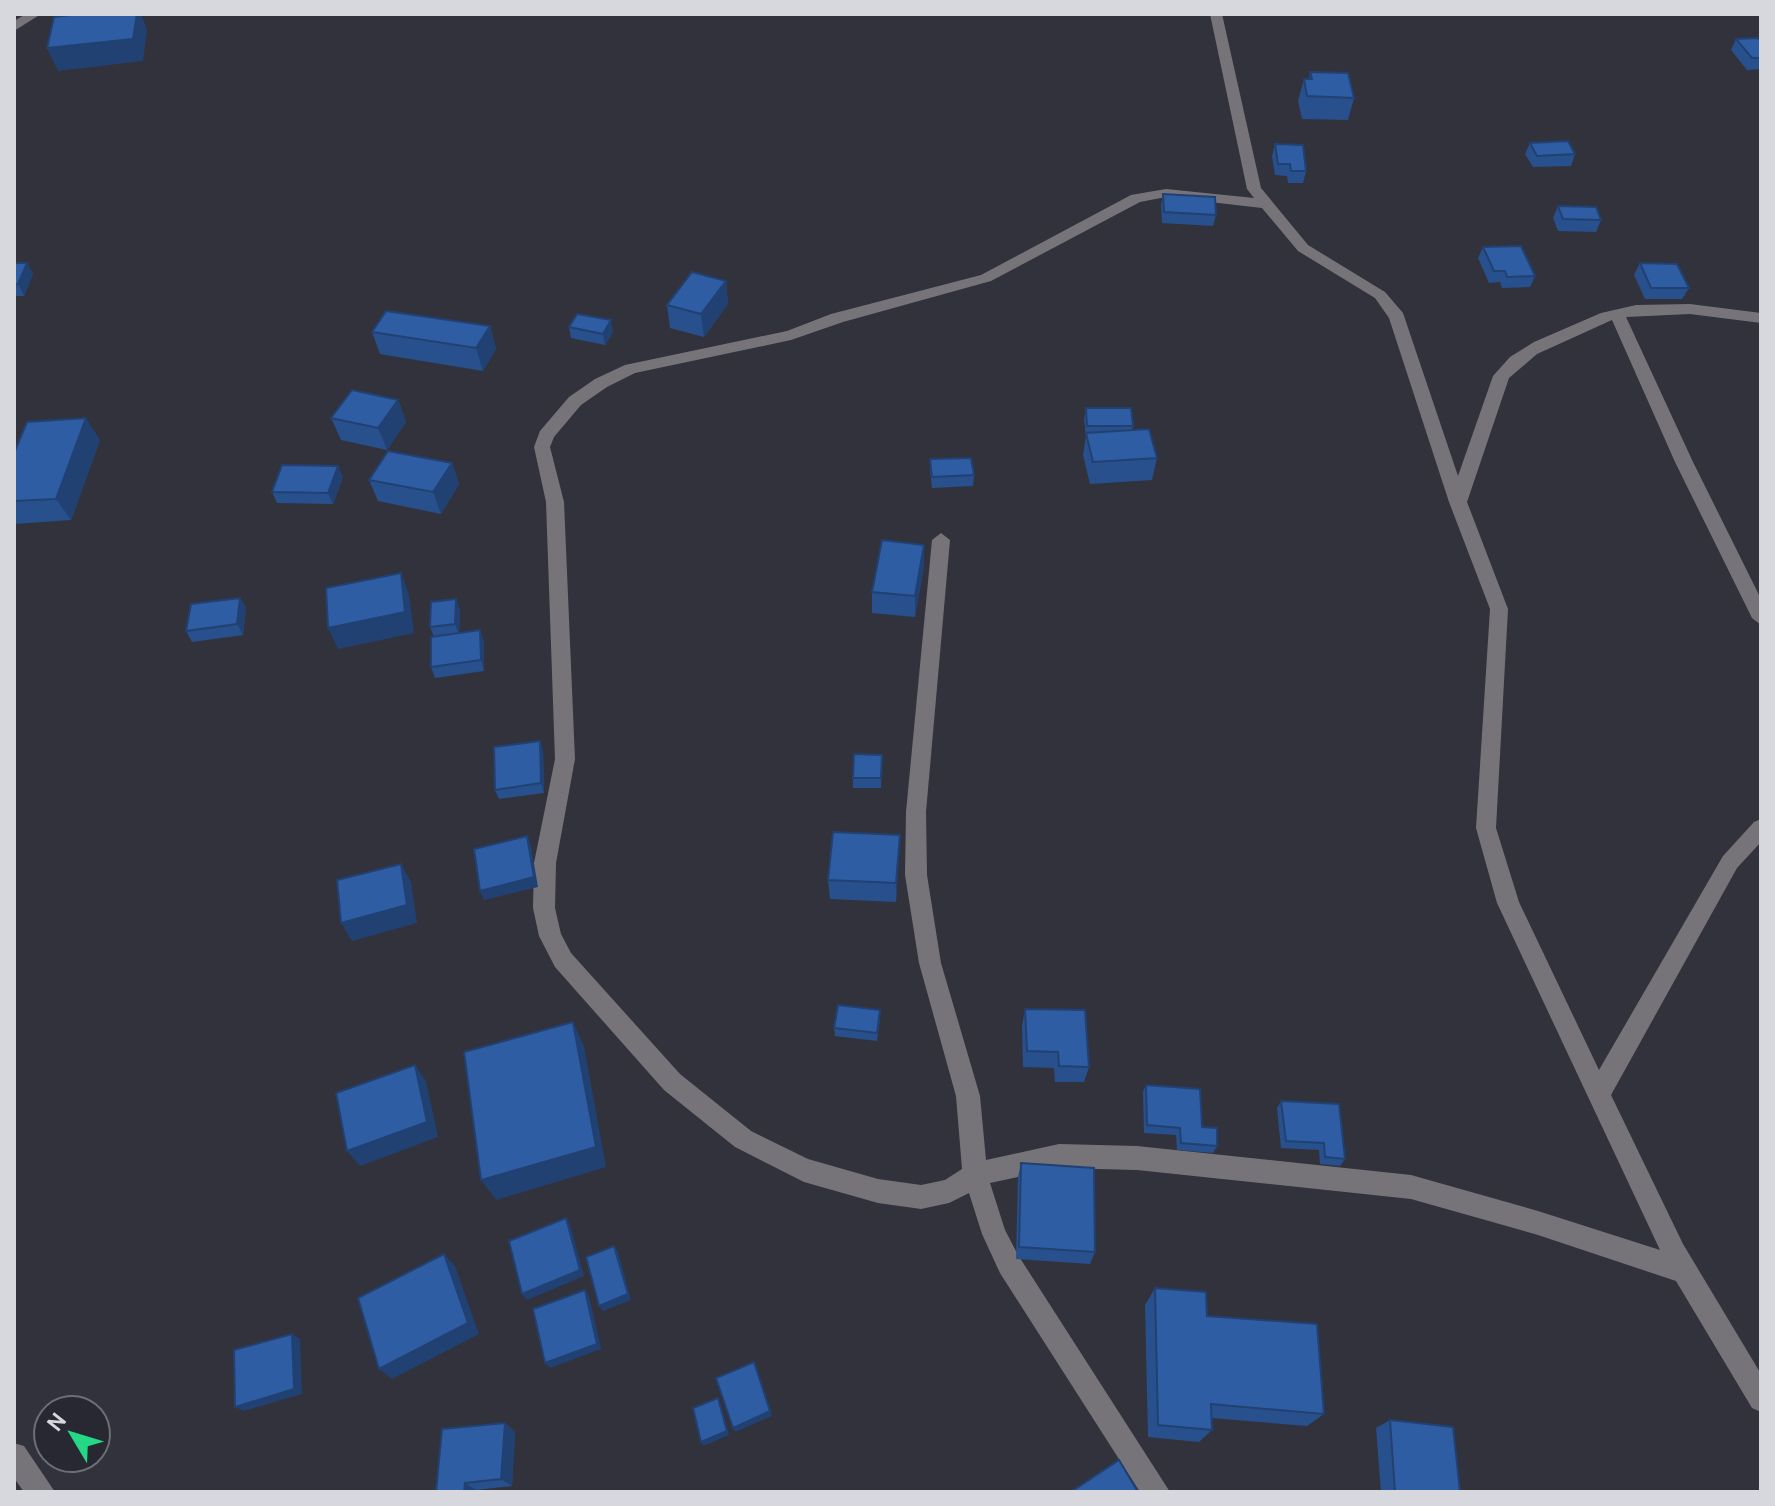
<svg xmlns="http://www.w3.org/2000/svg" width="1775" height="1506" font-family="Cabin,sans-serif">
<rect width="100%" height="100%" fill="#32323d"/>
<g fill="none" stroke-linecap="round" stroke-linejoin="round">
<!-- minor -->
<g fill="#777479" fill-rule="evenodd">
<path d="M26 14H41L14 31V21Z"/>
<path d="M1210 14H1222L1261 188 1308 245 1385 292 1403 313 1458 476 1493 376 1510 357 1534 342 1601 313 1636 305 1690 304 1761 313V323L1690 314 1626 317 1693 462 1761 599V625L1752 618 1675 462 1612 320 1537 354 1509 378 1467 502 1508 609 1496 828 1519 902 1599 1070 1723 856 1754 822 1761 819V842L1737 868 1611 1095 1683 1244 1761 1374V1412L1752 1408 1676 1281 1538 1235 1411 1199 1137 1170 1059 1168 990 1183 1005 1230 1018 1255 1170 1492H1140L1000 1273 982 1234 969 1193 949 1203 921 1209 878 1203 804 1182 735 1147 664 1090 555 967 539 936 533 908 534 863 555 759 546 502 534 447 540 431 569 397 595 379 625 365 787 331 831 314 981 275 1131 195 1166 189 1254 198 1247 189ZM1166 197 1262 208 1298 251 1375 298 1389 318 1449 502 1490 609 1476 828 1497 903 1660 1250 1538 1211 1411 1175 1137 1146 1059 1144 986 1160 980 1096 941 963 927 875 926 812 950 540 941 533 932 540 906 812 905 875 919 963 956 1096 962 1169 945 1180 921 1185 878 1179 808 1159 751 1131 680 1074 571 953 561 934 555 908 556 863 575 759 564 502 550 447 554 437 581 405 607 387 635 373 791 340 843 322 991 281 1140 202Z"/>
<path d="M14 1443 24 1446 55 1492H24L14 1478Z"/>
</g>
</g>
<!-- wall -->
<g fill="#28508c">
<path d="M1736 39 1761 42V69L1747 70 1731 50Z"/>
<path d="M1310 72 1354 98 1348 120 1302 119 1298 101 1304 79H1309Z"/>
<path d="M1530 143 1575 154 1571 166 1533 167 1525 154Z"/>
<path d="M1275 144 1306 171 1303 183H1288L1287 176 1275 175 1272 156Z"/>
<path d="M1163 194 1216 215 1213 226 1162 223 1161 205Z"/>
<path d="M1558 206 1601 220 1596 232 1558 231 1553 218Z"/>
<path d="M1483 247 1535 276 1530 287 1502 288 1500 282 1489 283 1478 258Z"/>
<path d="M14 263H27L33 274 24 296H14Z"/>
<path d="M1640 263 1689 288 1682 299H1645L1634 275Z"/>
<path d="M726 281 728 304 704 337 670 328 667 305Z"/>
<path d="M490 326 496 349 483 371 380 354 372 332Z"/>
<path d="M569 327 613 332 605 345 571 338Z"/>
<path d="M398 400 406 422 387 450 341 440 331 418Z"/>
<path d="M1086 408 1133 426 1132 430 1157 458 1152 480 1090 484 1083 455 1086 436 1084 419Z"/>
<path d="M100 440 71 520 14 524V453Z"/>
<path d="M930 459 974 475 973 486 932 488 930 471Z"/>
<path d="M452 463 459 484 441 514 378 501 369 480Z"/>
<path d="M343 477 333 504 277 503 272 492Z"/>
<path d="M924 545V566L915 617 872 613V592Z"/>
<path d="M240 598 246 608 243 635 192 642 186 631Z"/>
<path d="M460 610 459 633 484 641V671L435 678 431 667 434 637 430 627Z"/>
<path d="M540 741 543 751 544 793 499 799 495 790Z"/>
<path d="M882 755 881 788H853V778Z"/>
<path d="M900 835 896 902 830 899 828 880Z"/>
<path d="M1025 1009 1089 1067 1084 1082H1055L1054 1068 1023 1067 1022 1026Z"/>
<path d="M880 1019 877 1041 835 1036 834 1028Z"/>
<path d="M1146 1085 1202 1127 1217 1146 1213 1153 1177 1150 1176 1135 1144 1133 1143 1092Z"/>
<path d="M1281 1101 1345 1159 1340 1166 1320 1164 1319 1150 1281 1148 1277 1108Z"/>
<path d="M1021 1163 1095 1252 1090 1264 1016 1259 1018 1177Z"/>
<path d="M1155 1288 1207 1316 1324 1414 1307 1426 1211 1418 1212 1430 1199 1442 1148 1437 1145 1305Z"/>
<path d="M1390 1420 1460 1492H1381L1376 1428Z"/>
<path d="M505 1423 515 1432 512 1486 476 1490 436 1492Z"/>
</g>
<!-- shaded-wall -->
<g fill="#214172">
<path d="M137 14H141L147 30 143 61 58 71 47 48Z"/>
<path d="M27 263 33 274 24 296 18 284Z"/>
<path d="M726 281 728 304 704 337 701 314Z"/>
<path d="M611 320 613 332 605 345 603 334Z"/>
<path d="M490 326 496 349 483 371 476 348Z"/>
<path d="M398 400 406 422 387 450 378 428Z"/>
<path d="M86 418 100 440 71 520 56 499Z"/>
<path d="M452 463 459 484 441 514 433 492Z"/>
<path d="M338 466 343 477 333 504 328 493Z"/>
<path d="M924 545V566L915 617V596Z"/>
<path d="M401 573 409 595 414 633 338 649 328 628Z"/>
<path d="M240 598 246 608 243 635 237 624Z"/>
<path d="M456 599 460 610 459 635 455 624Z"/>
<path d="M480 630 484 641V671L481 660Z"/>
<path d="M540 741 543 751 544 793 541 783Z"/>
<path d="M900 835 899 854 896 902V883Z"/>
<path d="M527 836 531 846 538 887 484 900 480 891Z"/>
<path d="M401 864 411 882 417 923 352 941 341 923Z"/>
<path d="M573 1022 584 1046 606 1167 496 1200 481 1180Z"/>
<path d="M415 1065 426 1081 438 1137 360 1166 347 1151Z"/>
<path d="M566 1218 570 1225 584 1276 527 1300 522 1294Z"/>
<path d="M614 1246 618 1252 631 1300 603 1311 599 1306Z"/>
<path d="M444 1254 455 1266 479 1334 392 1379 379 1369Z"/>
<path d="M585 1290 589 1296 601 1349 550 1368 545 1363Z"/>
<path d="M292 1334 300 1339 302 1394 244 1411 235 1407Z"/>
<path d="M754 1362 772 1416 735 1432 733 1428Z"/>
<path d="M718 1398 729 1435 703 1446 701 1442Z"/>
<path d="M505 1423 515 1432 512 1486 501 1479Z"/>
<path d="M465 1483 476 1490V1492H464Z"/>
</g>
<!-- building -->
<g fill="#2f5da3" stroke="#214172" stroke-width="2">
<path d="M79 14H137L133 39 47 48 54 17Z"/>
<path d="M1758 38 1761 42V58H1752L1736 39Z"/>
<path d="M1310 72 1348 73 1354 98 1307 96 1304 79H1312Z"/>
<path d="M1568 141 1575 154 1537 156 1530 143Z"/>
<path d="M1275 144 1303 145 1306 171H1291L1290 164H1278Z"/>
<path d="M1163 194 1215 197 1216 215 1164 212Z"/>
<path d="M1558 206 1596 207 1601 220 1563 219Z"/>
<path d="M1521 246 1535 276 1507 277 1505 271H1494L1483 247Z"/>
<path d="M14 263H27L18 284 14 285Z"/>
<path d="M1640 263 1677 264 1689 288H1651Z"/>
<path d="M692 272 726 281 701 314 667 305Z"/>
<path d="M386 311 490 326 476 348 372 332Z"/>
<path d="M577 314 611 320 603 334 569 327Z"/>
<path d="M352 390 398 400 378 428 331 418Z"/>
<path d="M1086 408H1131L1133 426H1087Z"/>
<path d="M86 418 56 499 14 501V453L27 422Z"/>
<path d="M1149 429 1157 458 1093 462 1086 433Z"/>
<path d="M388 451 452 463 433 492 369 480Z"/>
<path d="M971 458 974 475 932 477 930 459Z"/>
<path d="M282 465 338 466 328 493 272 492Z"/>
<path d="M882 540 924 545 915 596 872 592Z"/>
<path d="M401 573 405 612 328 628 326 588Z"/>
<path d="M240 598 237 624 186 631 191 604Z"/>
<path d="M456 599 455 624 430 627 431 602Z"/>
<path d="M480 630 481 660 431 667V637Z"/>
<path d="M540 741 541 783 495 790 494 747Z"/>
<path d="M854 754 882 755 881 778H853Z"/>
<path d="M833 832 900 835 896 883 828 880Z"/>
<path d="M527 836 534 877 480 891 474 849Z"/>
<path d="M401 864 407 905 341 923 337 880Z"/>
<path d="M838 1005 880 1010 877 1033 834 1028Z"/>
<path d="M1025 1009 1085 1010 1089 1067 1059 1066 1058 1052 1027 1051Z"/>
<path d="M573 1022 596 1147 481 1180 464 1052Z"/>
<path d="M415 1065 427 1122 347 1151 336 1093Z"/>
<path d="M1146 1085 1200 1089 1202 1127 1217 1128V1146L1181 1143 1180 1128 1147 1125Z"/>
<path d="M1281 1101 1339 1104 1345 1159 1325 1157 1324 1143 1286 1141Z"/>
<path d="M1021 1163 1094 1168 1095 1252 1019 1247Z"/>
<path d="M566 1218 580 1270 522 1294 509 1241Z"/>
<path d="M614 1246 628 1294 599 1306 586 1257Z"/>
<path d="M444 1254 468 1323 379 1369 358 1298Z"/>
<path d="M1155 1288 1206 1292 1207 1316 1317 1324 1324 1414 1211 1404 1212 1430 1158 1425Z"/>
<path d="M585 1290 597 1344 545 1363 533 1309Z"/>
<path d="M292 1334 294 1389 235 1407 234 1350Z"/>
<path d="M754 1362 770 1411 733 1428 716 1378Z"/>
<path d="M718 1398 727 1431 701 1442 693 1408Z"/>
<path d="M1390 1420 1453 1427 1460 1492H1395Z"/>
<path d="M505 1423 501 1479 465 1483 464 1492H436L442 1429Z"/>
<path d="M1119 1460 1138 1492H1071Z"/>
</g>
<!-- border -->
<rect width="1775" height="1506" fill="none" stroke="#d7d7de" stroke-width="32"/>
<!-- north arrow -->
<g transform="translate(72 1434) rotate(308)"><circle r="38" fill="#282833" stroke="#6e6e77" stroke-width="2"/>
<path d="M0-6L14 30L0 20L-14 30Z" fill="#24d886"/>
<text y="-12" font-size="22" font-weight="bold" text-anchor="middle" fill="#d7d7de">N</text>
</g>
</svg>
